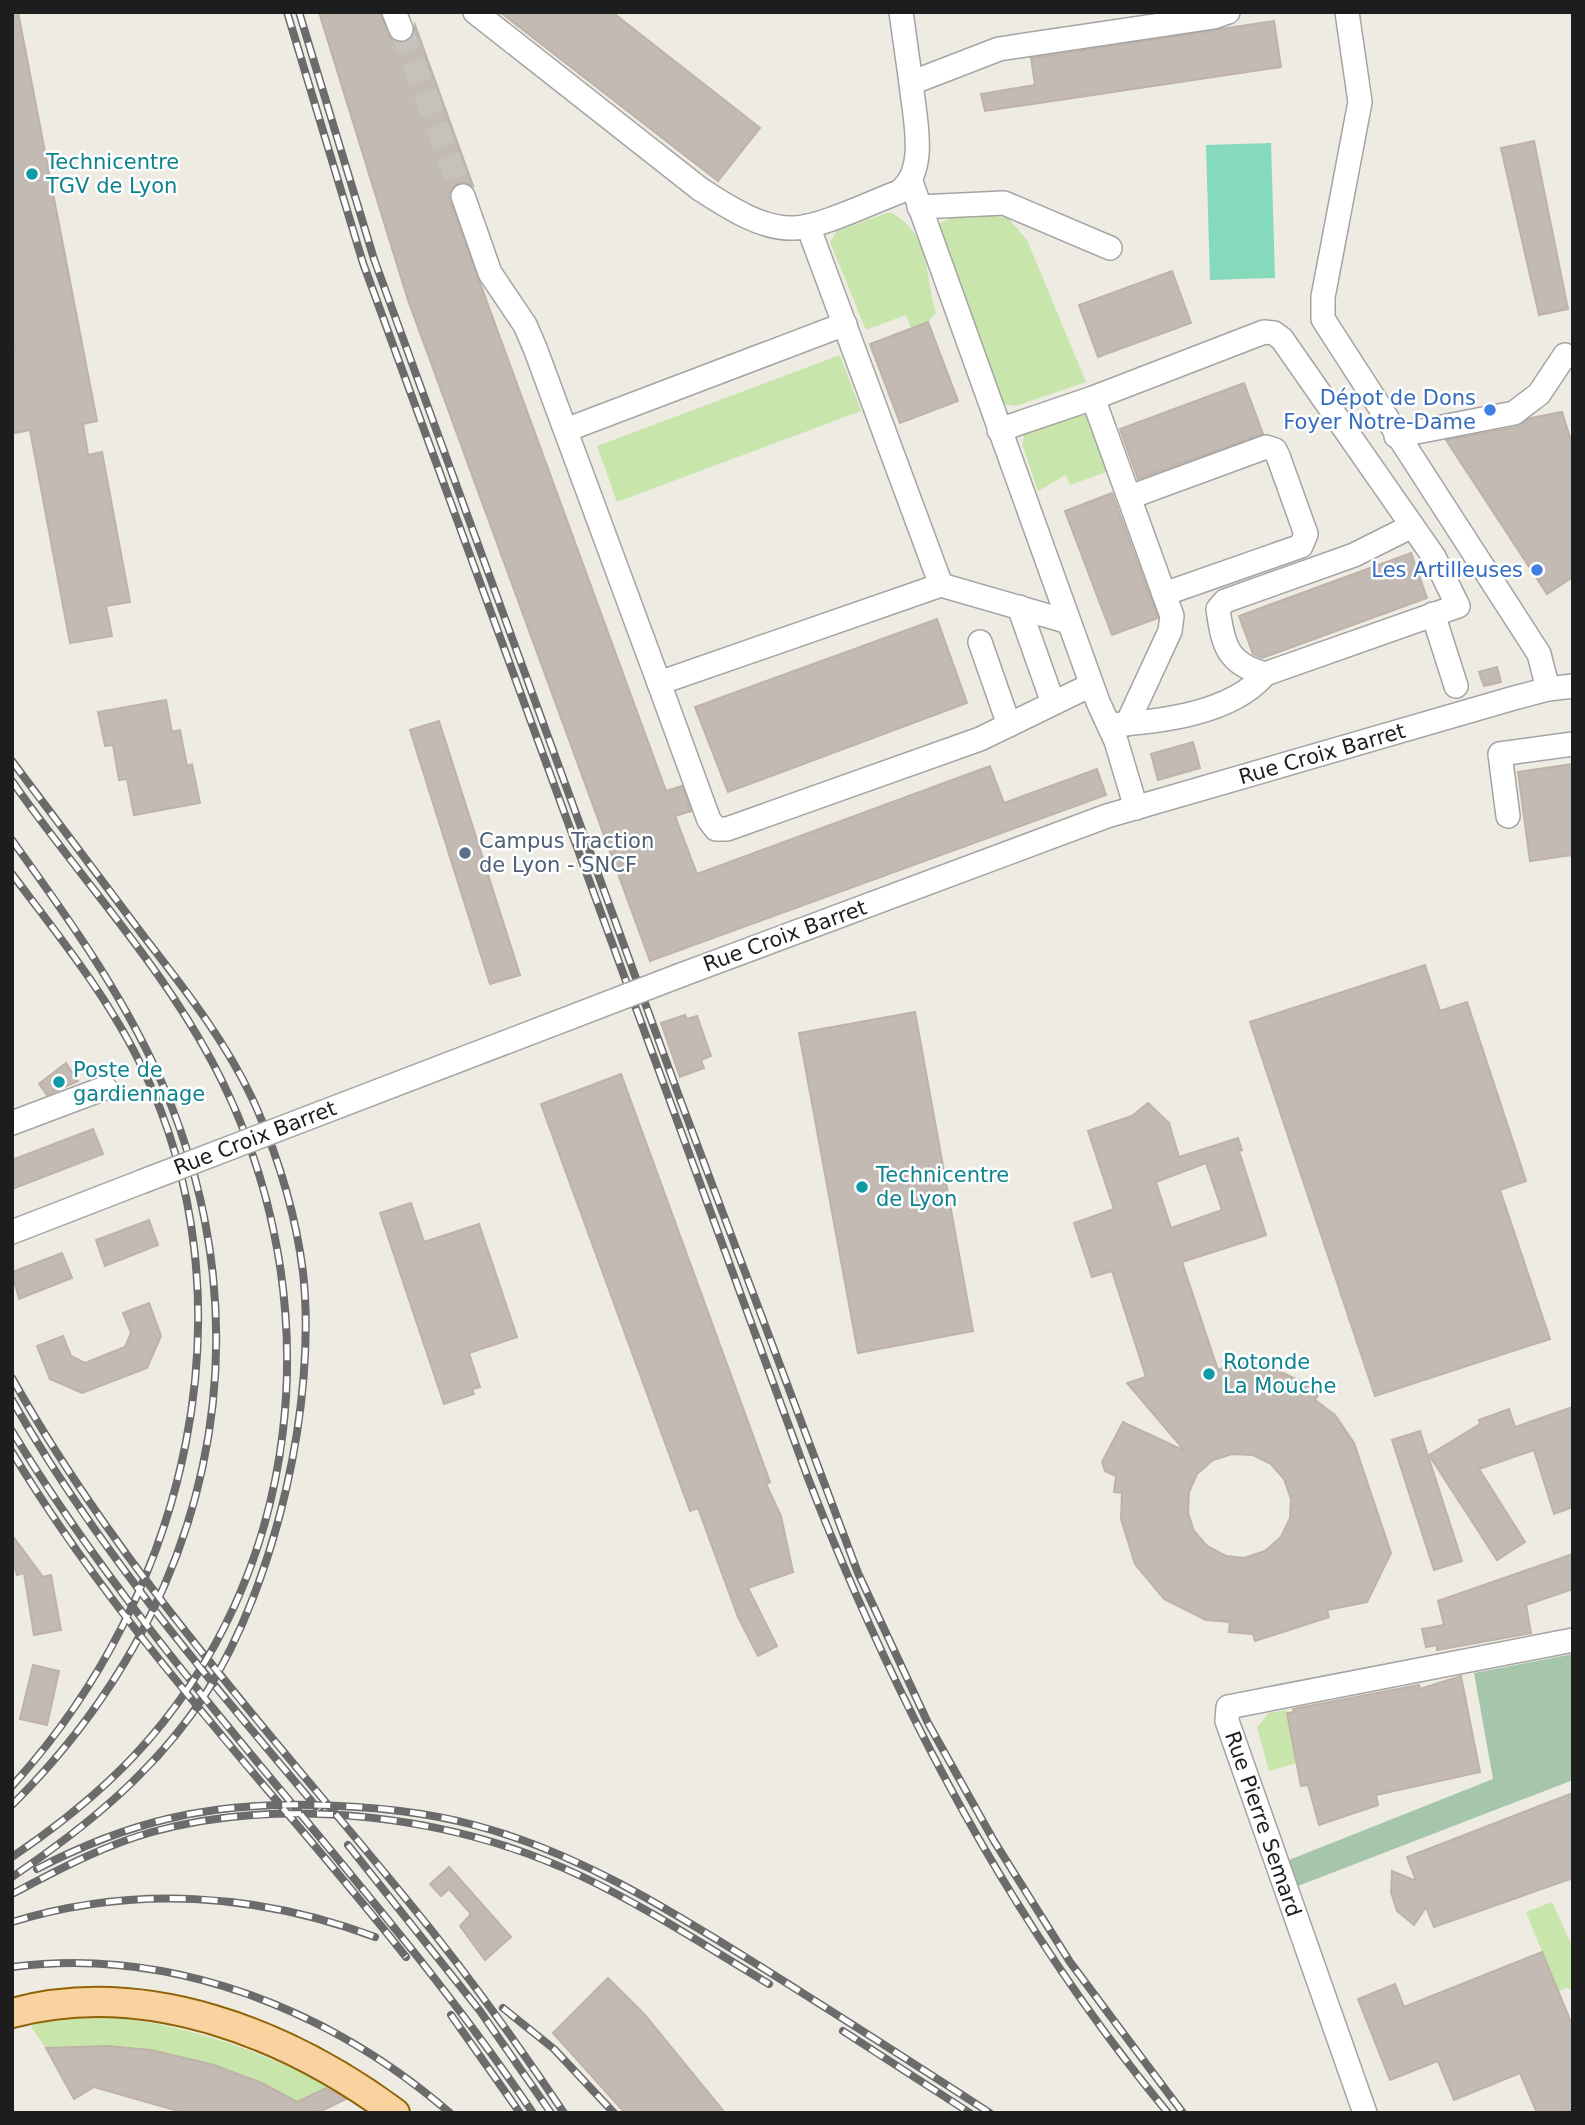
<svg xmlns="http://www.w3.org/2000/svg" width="1585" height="2125" font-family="'DejaVu Sans',sans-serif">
<rect width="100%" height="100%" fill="#eeebe3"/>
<!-- grass -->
<g fill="#c8e6ab">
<path d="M890 212C931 234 924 273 936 313L928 322 911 328 906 315 866 330 830 242 837 231Z"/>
<path d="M995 216 1008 218 1027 240 1086 382 1016 406 1002 404 941 237 940 223 951 218Z"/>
<path d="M840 355 861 411 617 502 597 446Z"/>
<path d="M1090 411 1112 470 1070 485 1066 475 1038 491 1022 444 1025 432Z"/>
<path d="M1287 1710 1297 1763 1269 1771 1257 1727 1269 1713Z"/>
<path d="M1552 1902 1573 1948V1991L1567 1988 1558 1991 1526 1912Z"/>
<path d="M79 2015C169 2018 250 2046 330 2086L297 2102C218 2059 135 2041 46 2048L31 2027 37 2021Z"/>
</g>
<!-- cemetery -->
<path fill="#a6c6ab" d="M1573 1654V1780L1298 1886 1289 1860 1493 1779 1474 1673Z"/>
<!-- pitch -->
<path fill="#84daba" d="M1271 143 1275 278 1210 280 1206 145Z"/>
<!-- building -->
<g fill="#c2bab3" stroke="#bfb2a6" stroke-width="2" fill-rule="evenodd">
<path d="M18 12 97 421 83 424 88 455 102 452 130 602 106 606 112 636 70 643 30 430 15 433 12 421V351L15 350 12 337V13Z"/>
<path d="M319 12H380L388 35 398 43 412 38 415 25 473 186 458 183 448 194 450 201 666 791 682 786 691 811 675 816 697 874 990 766 1004 803 1097 769 1106 795 650 961 408 300Z"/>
<path d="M500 12H612L760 128 718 181Z"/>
<path d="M1274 21 1281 67 985 111 981 94 1035 85 1031 58Z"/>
<path d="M1534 141 1568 309 1539 315 1501 148Z"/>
<path d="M1172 271 1191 323 1098 357 1079 305Z"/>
<path d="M928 322 958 401 900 423 870 344Z"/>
<path d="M1244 383 1263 434 1138 479 1120 429Z"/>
<path d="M1562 412 1573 447V577L1547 594 1446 440 1517 427 1531 418Z"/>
<path d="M1112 493 1158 618 1112 635 1065 511Z"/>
<path d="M1411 553 1427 598 1262 658 1253 654 1239 616Z"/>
<path d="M937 619 967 703 728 792 695 707Z"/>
<path d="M1497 667 1501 682 1484 686 1479 672Z"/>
<path d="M166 700 172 732 180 730 187 766 192 764 200 803 134 815 127 779 119 780 113 745 105 746 98 712Z"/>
<path d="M439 721 520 975 490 984 410 730Z"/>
<path d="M1193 742 1200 768 1158 780 1151 754Z"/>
<path d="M1573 764V855L1530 861 1518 772Z"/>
<path d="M1425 965 1440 1011 1467 1002 1526 1181 1500 1190 1550 1339 1375 1396 1250 1022Z"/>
<path d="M915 1012 973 1331 858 1353 799 1033Z"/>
<path d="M685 1015 687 1019 697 1016 711 1056 701 1060 704 1068 680 1077 661 1023Z"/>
<path d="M66 1063 78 1081 47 1095 39 1084Z"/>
<path d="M621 1074 770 1482 766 1484 781 1516 793 1572 748 1588 777 1646 758 1656 738 1617 698 1508 690 1511 541 1104Z"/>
<path d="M1148 1103 1169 1123 1179 1157 1238 1138 1242 1150 1239 1151 1266 1235 1182 1262 1218 1370 1237 1362 1273 1364V1368L1320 1391 1315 1400 1335 1415 1354 1443 1391 1553 1367 1602 1327 1610 1329 1617 1255 1641 1253 1634 1229 1632 1230 1622 1206 1620 1164 1599 1135 1564 1121 1519 1122 1493 1114 1492 1116 1476 1105 1471 1102 1462 1123 1422 1185 1451 1127 1383 1146 1377 1112 1271 1092 1277 1074 1223 1114 1209 1088 1131 1132 1116ZM1206 1163 1222 1210 1171 1228 1156 1182ZM1232 1454 1253 1455 1271 1464 1284 1479 1291 1499 1290 1518 1281 1537 1265 1551 1244 1558 1226 1556 1207 1546 1194 1531 1188 1513 1189 1492 1197 1474 1213 1460Z"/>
<path d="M93 1129 103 1154 12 1189V1160Z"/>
<path d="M411 1203 424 1242 479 1224 517 1337 469 1353 480 1387 472 1389 474 1394 444 1404 380 1213Z"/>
<path d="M149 1220 158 1245 105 1266 96 1240Z"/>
<path d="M62 1253 72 1278 19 1299 12 1272Z"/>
<path d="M149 1303 161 1336 147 1368 82 1393 50 1379 37 1346 63 1336 71 1356 85 1363 125 1347 131 1333 123 1313Z"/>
<path d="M1573 1407V1507L1554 1514 1534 1450 1479 1469 1525 1542 1497 1560 1429 1455 1480 1424 1479 1420 1509 1409 1515 1427Z"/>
<path d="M1420 1431 1462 1561 1434 1570 1392 1440Z"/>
<path d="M12 1535 43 1577 51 1575 61 1630 34 1635 24 1573 17 1575 12 1558Z"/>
<path d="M1573 1554V1589L1526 1605 1531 1633 1437 1650V1645L1426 1647 1422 1629 1444 1625 1438 1601Z"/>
<path d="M33 1665 59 1671 47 1725 20 1719Z"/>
<path d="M1461 1676 1480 1772 1376 1795 1378 1805 1319 1825 1308 1785 1301 1786 1287 1713 1294 1712 1293 1709 1419 1685 1420 1689Z"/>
<path d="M1573 1793V1878L1434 1927 1426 1907 1414 1925 1397 1911 1391 1892 1392 1871 1416 1881 1407 1857Z"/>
<path d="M449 1867 511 1937 485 1960 460 1926 471 1914 449 1889 441 1896 430 1884Z"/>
<path d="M1542 1952 1573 2027V2110L1537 2113 1520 2073 1454 2100 1438 2061 1390 2080 1358 1999 1395 1984 1404 2007Z"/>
<path d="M608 1978 645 2015 725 2113H625L553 2033Z"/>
<path d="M108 2046 151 2050 214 2065 262 2083 297 2102 326 2088 346 2099 317 2113H185L94 2087 74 2099 46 2048Z"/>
</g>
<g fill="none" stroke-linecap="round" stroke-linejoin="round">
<!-- minor-tunnel -->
<path stroke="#c4c2bb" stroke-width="23" stroke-dasharray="23 11" stroke-linecap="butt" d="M401 29 463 196"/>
<!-- minor casing -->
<g stroke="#a4a4a4" stroke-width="26">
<g id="minor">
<path d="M394 12 401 29"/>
<path d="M475 12 700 189C726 206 762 230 795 228 821 227 872 202 899 192 929 170 914 116 911 83"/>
<path d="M901 12 911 83 999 49 1214 17 1228 12"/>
<path d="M1347 12 1360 102 1323 297V319L1539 654 1548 689"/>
<path d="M911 182 1098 702 1116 741 1136 808"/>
<path d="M463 196 490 273 525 325 535 348 659 683 941 585"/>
<path d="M919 207 1004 203 1110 248"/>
<path d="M808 226 941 585 1069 622"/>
<path d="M1093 398 1264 332 1274 333 1282 339 1434 557 1458 606 1265 674C1232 714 1158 722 1109 725"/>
<path d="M566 430 845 324"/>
<path d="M999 430 1093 398 1172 616 1170 631 1127 724"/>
<path d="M1396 436 1514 413 1539 394 1565 355"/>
<path d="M1130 497 1266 447 1275 450 1278 456 1306 534 1301 546 1164 594"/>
<path d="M1019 607 1053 703"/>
<path d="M1433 614 1456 686"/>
<path d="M980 642 1009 725"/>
<path d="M1265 674C1228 664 1223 646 1218 609L1225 601 1354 555 1412 526"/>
<path d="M659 683 709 820 716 829H727L980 739 1091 685"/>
<path d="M1508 816 1500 754 1573 744"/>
<path d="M681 975 1107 816 1514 698 1548 689 1573 686"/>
<path d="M12 1123 105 1088"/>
<path d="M12 1232 141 1182"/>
<path d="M1365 2113 1227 1721 1228 1707 1573 1640"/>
</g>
</g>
<!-- major casing -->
<g stroke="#906406" stroke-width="32">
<path id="major" d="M12 2013C146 1977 288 2034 395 2113"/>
</g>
<!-- minor -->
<use href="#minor" stroke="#fff" stroke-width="23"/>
<!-- major -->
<use href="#major" stroke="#f8d29f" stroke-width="28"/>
<!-- rail casing -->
<g stroke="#6b6b6b" stroke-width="8">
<g id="rail">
<path d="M287 12 363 263 808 1478C896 1705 1012 1925 1168 2113"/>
<path d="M299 12 374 259 680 1099 858 1573 928 1723 994 1841 1070 1962 1183 2113"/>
<path d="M12 761C55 819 99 876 142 934 184 988 229 1045 257 1109 279 1160 296 1216 303 1272 317 1402 276 1582 206 1693 157 1770 86 1827 12 1877"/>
<path d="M12 781C81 880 167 970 221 1079 331 1301 305 1574 133 1757 97 1795 55 1828 12 1857"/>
<path d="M12 840C68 918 123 994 162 1083 273 1340 209 1610 12 1805"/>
<path d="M12 874C58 935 106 994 140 1063 258 1302 187 1595 12 1786"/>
<path d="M12 1378C119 1569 269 1731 407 1900 463 1968 515 2040 564 2113"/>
<path d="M12 1400C97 1549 209 1680 319 1810"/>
<path d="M12 1431C160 1676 373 1876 533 2113"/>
<path d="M12 1452C122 1635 274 1790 406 1957"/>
<path d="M348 1845 480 2011 551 2113"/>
<path d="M37 1869C129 1821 208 1803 312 1805 366 1806 421 1811 474 1825 577 1852 668 1909 758 1965 836 2014 913 2063 990 2113"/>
<path d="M12 1894C58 1870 102 1846 152 1832 288 1795 455 1816 581 1876 646 1907 707 1947 769 1984"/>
<path d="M12 1922C133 1885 257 1893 375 1937"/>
<path d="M12 1967C171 1946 331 2010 450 2113"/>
<path d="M503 2008 554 2049 614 2113"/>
<path d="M451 2015 520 2113"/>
<path d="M843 2031 970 2113"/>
</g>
</g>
<!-- rail -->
<use href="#rail" stroke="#fff" stroke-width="5" stroke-dasharray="16" stroke-linecap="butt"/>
<!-- minor-bridge casing -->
<g stroke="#a4a4a4" stroke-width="26" stroke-linecap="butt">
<path id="minor-bridge" d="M141 1182 681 975"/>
</g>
<!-- minor-bridge -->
<use href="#minor-bridge" stroke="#fff" stroke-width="23"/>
</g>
<!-- markers -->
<g fill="#0f9aa8" stroke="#fff" stroke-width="2.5">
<circle cx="32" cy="174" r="7"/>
<circle cx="59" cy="1082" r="7"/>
<circle cx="862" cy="1187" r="7"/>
<circle cx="1209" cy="1374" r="7"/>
</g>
<g fill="#3f7fe0" stroke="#fff" stroke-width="2.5">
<circle cx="1490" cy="410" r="7"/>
<circle cx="1537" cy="570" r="7"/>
</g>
<circle fill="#5c6f8a" stroke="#fff" stroke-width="2.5" cx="465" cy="853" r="7"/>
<g text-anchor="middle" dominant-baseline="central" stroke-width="5" stroke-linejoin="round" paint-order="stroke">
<!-- culture labels -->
<g font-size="21" fill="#0d838f" stroke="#fff" text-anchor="start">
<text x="46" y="162">Technicentre<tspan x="46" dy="24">TGV de Lyon</tspan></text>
<text x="73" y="1070">Poste de<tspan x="73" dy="24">gardiennage</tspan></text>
<text x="876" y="1175">Technicentre<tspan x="876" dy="24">de Lyon</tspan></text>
<text x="1223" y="1362">Rotonde<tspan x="1223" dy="24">La Mouche</tspan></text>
</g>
<!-- shop labels -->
<g font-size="21" fill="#366cbe" stroke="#fff" text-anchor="end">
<text x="1476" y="398">Dépot de Dons<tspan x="1476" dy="24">Foyer Notre-Dame</tspan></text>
<text x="1523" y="570">Les Artilleuses</text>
</g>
<!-- street labels -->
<g font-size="21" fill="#1d1d1d" stroke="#fff">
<text transform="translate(1322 754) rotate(-16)">Rue Croix Barret</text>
<text transform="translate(785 936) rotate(-20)">Rue Croix Barret</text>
<text transform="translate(255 1138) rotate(-21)">Rue Croix Barret</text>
<text transform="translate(1263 1824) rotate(71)">Rue Pierre Semard</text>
</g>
<!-- service labels -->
<g font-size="21" fill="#4e5e75" stroke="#fff" text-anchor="start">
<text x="479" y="841">Campus Traction<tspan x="479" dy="24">de Lyon - SNCF</tspan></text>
</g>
</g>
<!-- border -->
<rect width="1585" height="2125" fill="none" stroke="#1d1d1d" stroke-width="28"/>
</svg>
